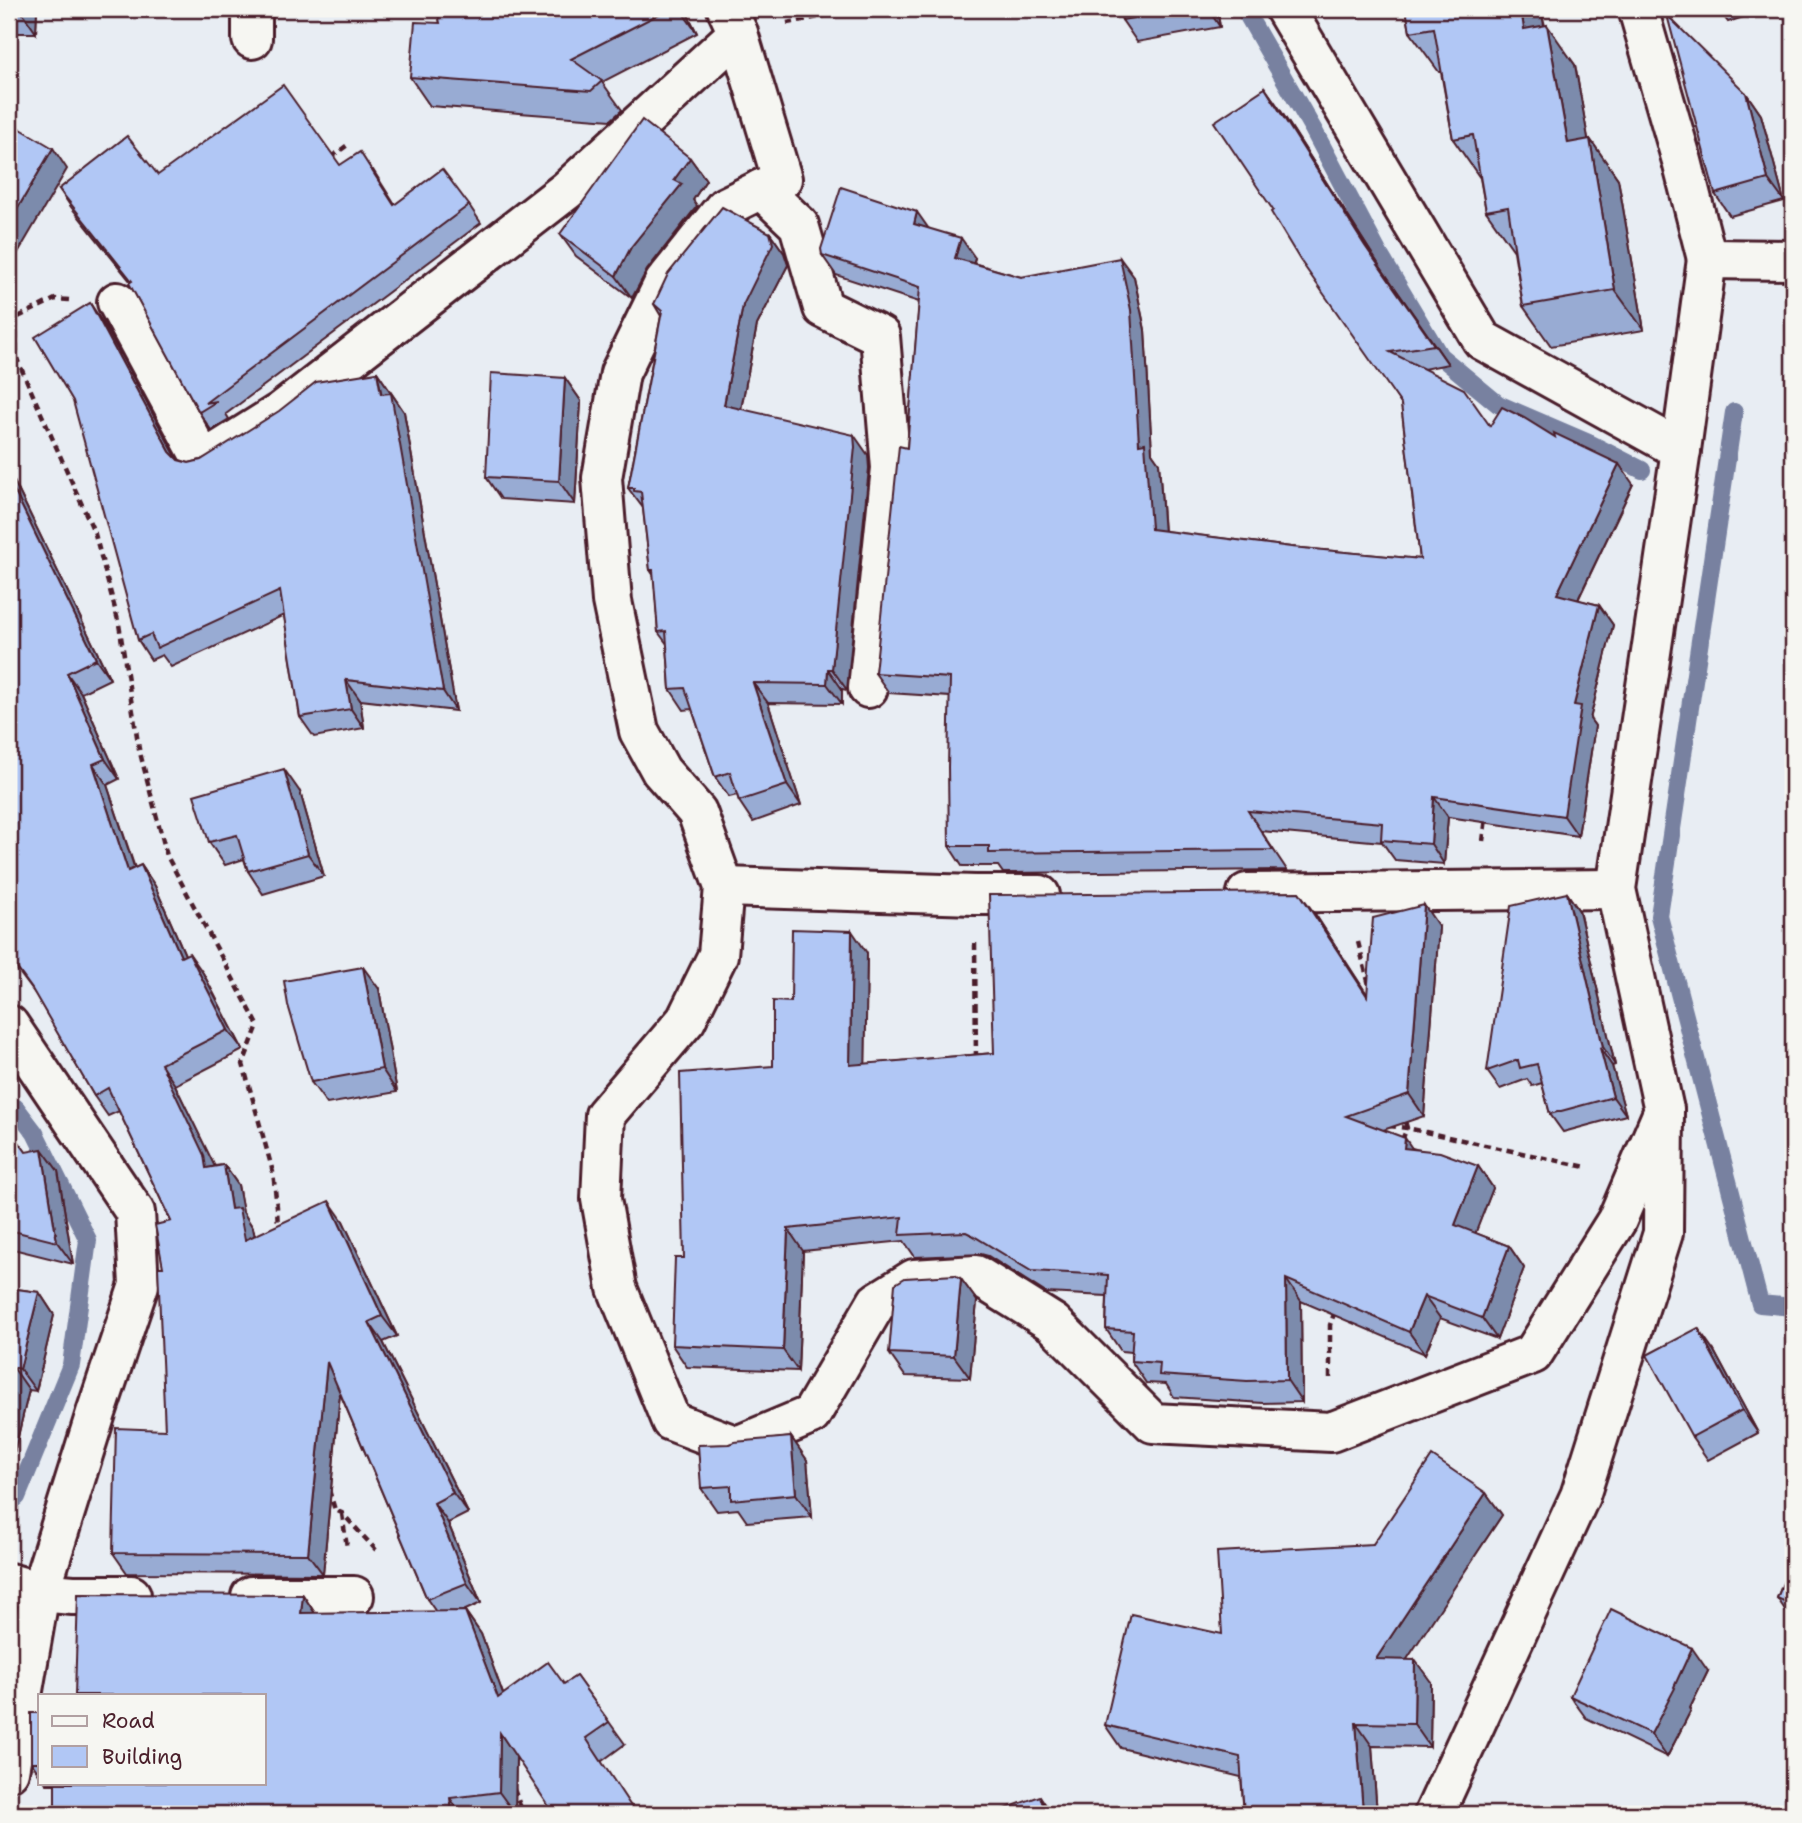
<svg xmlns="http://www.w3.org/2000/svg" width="1802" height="1823" font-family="'Shantell Sans',sans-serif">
<rect width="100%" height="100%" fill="#e8edf3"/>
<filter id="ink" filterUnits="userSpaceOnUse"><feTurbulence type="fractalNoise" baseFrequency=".0143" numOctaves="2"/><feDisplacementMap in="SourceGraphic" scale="14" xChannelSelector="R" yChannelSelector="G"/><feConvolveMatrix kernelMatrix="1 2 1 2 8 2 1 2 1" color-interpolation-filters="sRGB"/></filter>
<g filter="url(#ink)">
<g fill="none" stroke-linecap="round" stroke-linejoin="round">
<!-- stream -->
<g stroke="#7881a0" stroke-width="18">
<path d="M1244 9 1313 129 1378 252 1440 356 1498 404 1591 444 1642 470"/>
<path d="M1734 412 1659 916 1760 1304 1793 1307"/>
<path d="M9 1504 17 1497 71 1365 88 1240 35 1133 16 1108"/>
</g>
<!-- minor casing -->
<g stroke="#4a1f2b" stroke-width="44">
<g id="minor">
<path d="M727 9 738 33 782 179 725 207 664 283 620 373 602 478 612 601 639 731 661 771 697 812 724 887 718 955 686 1020 605 1115 601 1199 617 1288 671 1421 737 1446 811 1415 877 1302 914 1279 976 1275 1053 1323 1153 1423 1331 1432 1533 1354 1617 1220 1664 1110"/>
<path d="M1285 9 1482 340 1681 450"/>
<path d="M1638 9 1682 161 1707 259"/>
<path d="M252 39V9"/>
<path d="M761 189 799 225 823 308 880 336 891 468 868 688"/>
<path d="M117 302 203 461 281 412 567 190 738 33"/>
<path d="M724 887 975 895H1040"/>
<path d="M1247 893 1616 889"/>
<path d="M9 1025 135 1212 139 1285 96 1413 40 1592 9 1771"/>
<path d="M9 1583 40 1592 73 1595H131"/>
<path d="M251 1596H354"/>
<path d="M1434 1814 1580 1496 1663 1233 1664 1110 1616 889 1681 450 1707 259 1793 260"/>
</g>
</g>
<!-- path -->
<g stroke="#4a1f2b" stroke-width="4.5" stroke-dasharray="7 5" stroke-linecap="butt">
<path d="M787 23 862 9"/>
<path d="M331 157 349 144"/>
<path d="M69 300 55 299 16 318 17 359 95 534 119 624 139 749 167 856 258 1025 243 1064 273 1172 277 1207 278 1229"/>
<path d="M1483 841 1486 818"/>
<path d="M1358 942 1369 985"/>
<path d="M975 943 976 1060"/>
<path d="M1389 1126 1407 1128 1586 1167"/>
<path d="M1402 1140 1407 1128 1404 1118"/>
<path d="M1330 1378V1325L1335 1311"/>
<path d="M329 1490 335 1510 342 1513 376 1550"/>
<path d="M342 1514 347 1547"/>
<path d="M514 1789 523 1814"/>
</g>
<!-- minor -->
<use href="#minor" stroke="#f6f6f2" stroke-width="38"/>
</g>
<!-- wall -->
<g fill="#98abd3" stroke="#4a1f2b" stroke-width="2">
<path d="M9 9H37L36 33H9Z"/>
<path d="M437 9H685L697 33 602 82 622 110 611 120 430 106 410 77 440 23Z"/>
<path d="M1119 9H1217L1220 27 1137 42 1122 20Z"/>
<path d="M1406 9H1541L1545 26 1575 65 1588 139H1590L1618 179 1644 330 1551 346 1523 306 1514 251 1486 211 1480 178 1453 139 1441 72H1439L1410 32Z"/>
<path d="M1718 9H1768L1728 22Z"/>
<path d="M1265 88 1279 108 1379 265 1448 364 1423 369 1490 426 1555 437 1633 484 1578 600 1599 605 1613 625 1590 719 1595 726 1578 836 1448 817 1444 864 1395 860 1382 842 1261 831 1287 870 1003 873 998 866H962L949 846 950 697 889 693 875 673 907 448 919 302 836 275 822 255 928 228 975 258 973 263 1021 277H1134L1145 330 1152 453 1159 463 1164 531 1291 547 1420 559 1401 404 1273 210Z"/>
<path d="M1746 93 1761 115 1784 201 1730 216 1715 194Z"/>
<path d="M690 158 706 180 693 200 697 206 647 270 632 298 576 256 560 234Z"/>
<path d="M340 165 373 170 395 205H469L481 223 226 414 229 419 211 430 199 412 130 281 71 207 59 189 158 175Z"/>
<path d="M770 233 784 253 788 265 757 325 741 409 868 455 869 468 847 690 842 689V704L768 703 801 805 753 822 739 801 737 795 729 797 715 777 692 709 684 710 670 689 667 644 658 632 654 576 650 570 643 508 628 488 661 316 654 304Z"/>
<path d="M103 323 177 459 189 463 201 460 377 372 404 412 456 711 360 700 364 728 314 737 300 717 284 615 171 667 162 655 151 660 138 640Z"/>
<path d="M565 378 581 401 575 504 501 499 486 477Z"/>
<path d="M9 471 110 679 81 693 119 779 107 785 135 868 141 865 155 886 185 955 203 973 243 1050 175 1085 214 1166 224 1165 238 1185 243 1212 253 1228 255 1235 343 1221 397 1336 383 1342 468 1513 448 1523 481 1603 461 1612 465 1611 481 1634 503 1694 564 1684 576 1676 625 1744 602 1761 516 1757 515 1814H55V1784H47L46 1783H264L303 1595 315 1613 436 1612 427 1599 340 1393 323 1574 127 1573 113 1553 165 1430 163 1267 171 1221 119 1111 108 1116 94 1096 36 995 9 959Z"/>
<path d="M300 792 324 876 263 894 248 871 244 859 225 865 209 842Z"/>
<path d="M1567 893 1579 911 1615 1065 1612 1066 1626 1115 1563 1132 1550 1114 1542 1083 1532 1086 1527 1079 1500 1089 1487 1071Z"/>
<path d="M1315 914 1367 994 1439 927 1424 1116 1383 1130 1412 1148 1478 1166 1493 1188 1475 1233 1509 1246 1524 1268 1497 1339 1440 1318 1425 1354 1301 1301 1302 1402 1263 1403 1174 1397 1166 1384 1146 1383 1131 1361V1352L1121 1351 1106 1329 1107 1296 1046 1293 988 1256 981 1254 915 1257 904 1241 803 1251 798 1371 687 1367 672 1345 684 1258 773 1066 791 1002 867 953 865 1064 994 1053Z"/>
<path d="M379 989 397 1092 327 1104 311 1082Z"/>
<path d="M9 1128 26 1152 58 1171 73 1264 9 1248Z"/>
<path d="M961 1279 977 1301 970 1378 905 1376 889 1353Z"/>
<path d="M9 1288 39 1292 54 1315 36 1391 29 1390 10 1470H9Z"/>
<path d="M1714 1351 1758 1433 1708 1460 1692 1437Z"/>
<path d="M791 1437 807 1460 812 1517 747 1522 738 1509 717 1511 701 1488 729 1444Z"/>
<path d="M1486 1493 1502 1515 1406 1659 1431 1682 1430 1747 1372 1746 1377 1814H1244L1241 1777 1121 1748 1105 1725 1222 1634 1373 1544Z"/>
<path d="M1793 1559V1621L1777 1598Z"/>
<path d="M1708 1671 1690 1708 1691 1710 1667 1757 1586 1718 1570 1696Z"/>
<path d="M40 1713V1775L31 1762Z"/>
</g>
<!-- shaded-wall -->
<g fill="#7c8bac" stroke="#4a1f2b" stroke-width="2">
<path d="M21 9H37L36 33 21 11Z"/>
<path d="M680 9H685L697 33Z"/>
<path d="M1208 9H1217L1220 27Z"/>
<path d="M1521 9H1541L1552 69 1524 29Z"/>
<path d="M1547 25 1575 65 1596 183 1568 143Z"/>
<path d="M1265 88 1279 108 1379 265 1448 364 1365 246Z"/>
<path d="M1746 93 1761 115 1784 201 1768 179Z"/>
<path d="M1590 139 1618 179 1644 330 1615 290Z"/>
<path d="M53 148 67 169 9 268V223Z"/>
<path d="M690 158 706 180 693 200 697 206 647 270 632 298 616 276 631 247 674 180Z"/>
<path d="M917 212 931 232 914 224Z"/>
<path d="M770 233 784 253 788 265 757 325 738 425 724 405 743 305Z"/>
<path d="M961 238 975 258 969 278 955 258Z"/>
<path d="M1120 258 1134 277 1145 330 1152 453 1159 463 1165 549 1151 529 1139 444Z"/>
<path d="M90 303 103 323 184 471 170 452Z"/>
<path d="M377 372 404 412 456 711 443 691Z"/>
<path d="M565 378 581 401 575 504 559 481Z"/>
<path d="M854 435 868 455 869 468 847 690 832 669Z"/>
<path d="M1619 464 1633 484 1571 614 1557 594Z"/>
<path d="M9 471 110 679 96 659 9 480Z"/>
<path d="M1599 605 1613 625 1590 719 1595 726 1578 836 1564 816 1574 705Z"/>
<path d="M828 669 842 689V704L827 684Z"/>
<path d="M67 673 81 693 119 779 105 759Z"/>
<path d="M346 680 360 700 364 728 351 709Z"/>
<path d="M753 683 768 703 801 805 787 785Z"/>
<path d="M93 764 107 785 142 891 128 871Z"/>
<path d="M284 769 300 792 324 876 308 854Z"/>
<path d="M1434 797 1448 817 1444 864 1431 844Z"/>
<path d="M141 865 155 886 195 978 181 957Z"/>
<path d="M1299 892 1315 914 1382 1018 1367 996Z"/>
<path d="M1567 893 1579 911 1615 1065 1603 1047Z"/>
<path d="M1424 905 1439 927 1424 1116 1409 1094Z"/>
<path d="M852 931 867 953 865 1087 850 1065Z"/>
<path d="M189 953 203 973 243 1050 228 1030Z"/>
<path d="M363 967 379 989 397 1092 382 1069Z"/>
<path d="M1600 1048 1612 1066 1626 1115 1613 1097Z"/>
<path d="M161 1064 175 1085 219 1175 206 1168Z"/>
<path d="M1405 1138 1420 1160 1404 1148Z"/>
<path d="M42 1149 58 1171 73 1264 57 1242Z"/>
<path d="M224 1165 238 1185 243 1212 253 1228 260 1260 245 1240 231 1209Z"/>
<path d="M1478 1166 1493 1188 1470 1247 1455 1225Z"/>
<path d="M329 1201 343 1221 397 1336 382 1316Z"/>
<path d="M788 1229 803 1251 798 1371 783 1350Z"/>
<path d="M1509 1246 1524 1268 1497 1339 1482 1318Z"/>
<path d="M961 1279 977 1301 970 1378 954 1356Z"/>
<path d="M1286 1279 1301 1301 1302 1402 1287 1380Z"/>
<path d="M39 1292 54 1315 36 1391 20 1369Z"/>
<path d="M1424 1296 1440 1318 1425 1354 1409 1332Z"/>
<path d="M369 1322 383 1342 468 1513 453 1493Z"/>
<path d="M1698 1328 1714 1351 1758 1433 1742 1410Z"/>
<path d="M327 1362 341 1382 323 1574 308 1554Z"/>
<path d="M13 1367 29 1390 10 1470 9 1468V1387Z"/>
<path d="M791 1437 807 1460 812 1517 796 1494Z"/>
<path d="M1486 1493 1502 1515 1392 1682 1376 1659Z"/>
<path d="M434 1503 448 1523 481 1603 467 1583Z"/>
<path d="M303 1595 318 1618 301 1613Z"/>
<path d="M465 1611 481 1634 513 1721 498 1698Z"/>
<path d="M1692 1648 1708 1671 1690 1708 1691 1710 1667 1757 1651 1734Z"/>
<path d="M1415 1660 1431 1682 1430 1747 1414 1724Z"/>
<path d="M1356 1723 1372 1746 1377 1814H1364L1363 1812Z"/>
<path d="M500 1733 516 1756 515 1814 499 1792Z"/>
<path d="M1040 1796 1052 1814H1046Z"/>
<path d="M450 1798 461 1814H452Z"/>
</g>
<!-- building -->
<g fill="#b1c7f5" stroke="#4a1f2b" stroke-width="2">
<path d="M9 9H21V11L9 12Z"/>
<path d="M437 9H669L571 59 602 81 591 91 410 77 415 22 440 23Z"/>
<path d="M1119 9H1179L1122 20Z"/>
<path d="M1406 9H1521L1524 29 1547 25 1568 143 1590 139 1615 290 1523 306 1508 207 1486 211 1473 135 1453 139 1434 28 1410 32Z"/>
<path d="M1667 15 1746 93 1768 179 1715 194Z"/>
<path d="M283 85 340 165 360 152 394 205 442 169 469 205 205 403 217 401 199 412 129 283 132 281 59 189 127 136 158 175Z"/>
<path d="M1265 88 1365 246 1434 345 1390 352 1464 389 1490 426 1502 407 1524 418 1555 437 1554 433 1619 464 1557 594 1599 605 1574 705 1581 706 1564 816 1434 797 1431 844 1381 840 1382 823 1248 811 1273 850 989 853V846H949L948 767 950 678 875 673 899 446 907 448 920 287 822 255 821 249 841 187 917 212 914 224 961 238 955 258 1021 277 1120 258 1131 310 1139 444 1145 443 1151 529 1291 547 1420 559 1401 404 1300 260 1271 212 1273 210 1214 122Z"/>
<path d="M642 120 690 158 674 180 682 184 631 247 616 276 560 234Z"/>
<path d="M9 122 53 148 9 223Z"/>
<path d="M1791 146H1793V165Z"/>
<path d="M722 207 770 233 773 244 743 305 724 405 854 435 855 447 832 669H828L827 684 753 683 787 785 739 801 730 772 715 777 685 688 670 689 666 631 658 632 653 570H650L641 492 634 491V488H628L662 311 654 304 668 274Z"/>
<path d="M90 303 170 452 178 460 189 463 201 460 279 411 316 382 377 372 381 394 391 393 443 691 346 680 351 709 300 717 280 591 157 648 151 634 138 640 73 401 35 337Z"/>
<path d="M491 373 565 378 559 481 486 477Z"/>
<path d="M9 480 96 659 67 673 105 759 93 764 128 871 141 865 181 957 189 953 228 1030 161 1064 204 1155 206 1168 224 1165 231 1209 239 1208 245 1240 329 1201 382 1316 369 1322 453 1493 434 1503 467 1583 427 1599 327 1362 308 1554 113 1553 116 1428 165 1430 158 1267H163L155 1225 171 1221 108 1088 94 1096 32 989 9 957Z"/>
<path d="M284 769 308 854 248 871 237 835 209 842 194 795Z"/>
<path d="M1299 892 1367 996 1373 918 1424 905 1409 1094 1346 1116 1405 1138 1404 1148 1440 1152 1478 1166 1455 1225 1509 1246 1482 1318 1424 1296 1409 1332 1286 1279 1287 1380 1247 1381 1159 1375 1160 1363 1131 1361 1133 1331 1106 1329 1108 1275 1031 1271 972 1235 966 1232 900 1235 902 1217 788 1229 783 1350 672 1345 675 1258H684L680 1073 773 1066V1001L791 1002 792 929 852 931 850 1065 994 1053 989 895Z"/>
<path d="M1567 893 1603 1047 1600 1048 1613 1097 1550 1114 1537 1064 1520 1068 1518 1060 1487 1071 1511 906Z"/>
<path d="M363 967 382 1069 311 1082 288 1005 284 981Z"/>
<path d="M9 1128 26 1152 42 1149 57 1242 9 1230Z"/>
<path d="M955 1275 961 1279 954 1356 889 1353 895 1284 905 1278Z"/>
<path d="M9 1288 39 1292 20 1369 13 1367 9 1387Z"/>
<path d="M1698 1328 1742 1410 1692 1437 1647 1355Z"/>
<path d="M791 1437 796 1494 731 1500V1486L701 1488 698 1445 729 1444 734 1442Z"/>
<path d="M1432 1456 1486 1493 1376 1659 1415 1660 1414 1724 1356 1723 1363 1812 1330 1814H1244L1240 1757 1105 1725 1131 1614 1222 1634 1217 1552 1373 1544Z"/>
<path d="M1793 1559V1605L1777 1598Z"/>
<path d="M78 1594 303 1595 301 1613 465 1611 498 1698 548 1662 564 1684 576 1676 609 1722 586 1738 636 1814H554L500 1733 499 1792 450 1798 452 1814H309V1813L234 1814H55V1783H264V1695H75Z"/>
<path d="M1611 1609 1692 1648 1674 1687 1675 1688 1651 1734 1570 1696Z"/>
<rect x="31" y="1713" width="9" height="49"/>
<path d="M1040 1796 1046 1814H991Z"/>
</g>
</g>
<!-- margin -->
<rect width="1802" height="1823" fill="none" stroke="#f6f6f2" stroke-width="35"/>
<rect x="18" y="18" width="1767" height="1788" fill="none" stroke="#4a1f2b" stroke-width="2.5" filter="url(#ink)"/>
<!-- legend -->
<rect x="38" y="1694" width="228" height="91" fill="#f6f6f2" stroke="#b1a0a2" stroke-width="2"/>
<rect x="52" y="1716" width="35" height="10" fill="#f6f6f2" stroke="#b1a0a2" stroke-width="2"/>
<text x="102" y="1728" font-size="21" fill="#4a1f2b">Road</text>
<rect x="52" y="1746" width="35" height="21" fill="#b1c7f5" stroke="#b1a0a2" stroke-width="2"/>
<text x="102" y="1764" font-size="21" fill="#4a1f2b">Building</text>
</svg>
